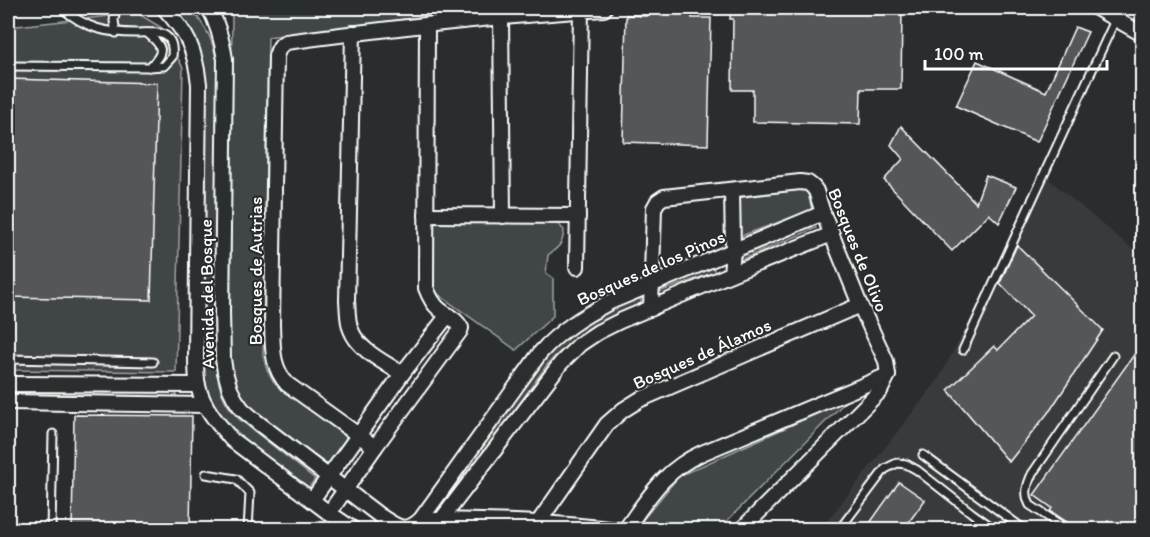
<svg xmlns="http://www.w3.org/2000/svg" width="1150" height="537" font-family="Itim,sans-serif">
<rect width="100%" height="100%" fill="#2a2d2e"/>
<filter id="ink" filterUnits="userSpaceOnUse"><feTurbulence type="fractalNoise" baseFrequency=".0167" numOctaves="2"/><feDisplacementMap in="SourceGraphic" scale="12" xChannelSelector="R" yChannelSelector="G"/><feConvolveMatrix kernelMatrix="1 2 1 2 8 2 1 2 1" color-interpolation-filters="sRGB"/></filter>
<g filter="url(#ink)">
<!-- built -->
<path fill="#373a3b" d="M1046 177 1142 257V529L820 530 938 380Z"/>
<!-- green -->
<g fill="#414445" stroke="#a0a2a2" stroke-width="1.5">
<path d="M232 8H490L268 37 263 357 267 370 274 382 347 438 328 465 250 409C239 396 233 382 230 365Z"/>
<path d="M192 10C210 32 214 44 219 72L216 365C218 387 223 403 239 419L315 479 307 490 229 428 207 399 200 364 205 74C202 48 194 35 179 14L184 12Z"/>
<path d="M137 13 162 28 183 68 176 372 8 370V27Z"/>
<path d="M807 189 812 210 738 237 736 198Z"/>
<path d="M430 220 558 224 564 230C563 244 559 247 548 255L546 273 553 278V316L516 350 431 289Z"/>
<path d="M813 222 816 228 738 261 737 256Z"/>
<path d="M712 266 715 272 659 292 658 286Z"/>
<path d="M641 298V304C602 320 576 333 547 365L444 509H434L541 361 565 336 607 310Z"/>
<path d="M8 390 176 392 177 400 8 397Z"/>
<path d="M847 400 719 529H677L641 522 679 476Z"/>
</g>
<!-- building -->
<g fill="#555758" stroke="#fff" stroke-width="1.5">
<path d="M646 8H692V18H711L708 145 623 142 626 15 646 16Z"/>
<path d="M731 8H902L901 89H861L860 124 753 122V90H732L733 19H730Z"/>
<path d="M1075 27 1088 32 1037 142 956 106 977 61 1046 92Z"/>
<path d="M8 79 157 83 151 300 8 297Z"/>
<path d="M901 126 976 203 986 175 1016 187 999 223 989 214 952 251 884 180 903 159 891 145Z"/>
<path d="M1017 245 1103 330 1051 409 1009 462 948 390 994 346 998 350 1031 316 1000 283Z"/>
<path d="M1143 342V530H1119L1108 521 1101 530H1079L1050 511 1052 508 1034 495Z"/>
<path d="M74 415 192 416 190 530H72Z"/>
<path d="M899 482 925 500 903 530H865Z"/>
</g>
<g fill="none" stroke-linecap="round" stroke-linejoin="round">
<!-- lane casing -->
<g stroke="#fff" stroke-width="11">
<g id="lane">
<path d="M116 8 114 21 116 33"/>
<path d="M147 33C163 46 166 52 149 67"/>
<path d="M8 66 149 67 164 66 172 57C173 49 173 41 166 36 158 31 146 33 137 33 107 33 86 29 62 8"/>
<path d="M963 350 1116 18"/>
<path d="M8 359 153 362"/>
<path d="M923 455 1025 530"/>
<path d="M206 474 236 479 250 493 248 530"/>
<path d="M51 530 53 434"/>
<path d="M839 530 885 469 897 463 906 464 917 470 972 513 996 530"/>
<path d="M1068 530 1030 505C1024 494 1027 485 1032 474L1113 356"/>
</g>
</g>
<!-- street casing -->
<g stroke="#fff" stroke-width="18">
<g id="street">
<path d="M164 8C188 34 195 49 199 84L196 356C196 366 196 377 198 386 203 407 218 424 232 440L329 513 354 530"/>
<path d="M209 8C218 24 222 41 225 59L222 312 223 359 225 372 230 389 235 399 242 409 257 422 380 516C396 526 405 535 421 519L540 353C560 330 584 316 610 302L823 213"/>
<path d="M1096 8 1142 34"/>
<path d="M501 17 503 216"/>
<path d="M353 33 347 301C348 310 347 320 351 330 359 351 385 362 402 374"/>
<path d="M426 215 578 216"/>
<path d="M577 267 581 8"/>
<path d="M731 274 733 250 732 190"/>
<path d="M651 309 654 208 658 201 664 197 800 182 808 183 813 187 816 191 823 213 860 305 886 361 888 375 880 391 741 530"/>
<path d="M8 384 198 385"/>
<path d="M8 402 205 405"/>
<path d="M375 447 287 384C271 366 273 347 272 324L276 56C278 50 280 44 286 42 392 28 497 16 604 9"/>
<path d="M312 500 402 374 448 315"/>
<path d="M329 513 375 447 460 331 461 328C456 318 447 316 439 309 432 303 429 296 426 288L427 25"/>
<path d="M435 520C496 521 557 522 618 530"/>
<path d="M538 523 607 424 623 410 639 400 860 305"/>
<path d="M427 530 441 520 561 363 580 344 598 332 620 321 731 274 832 234"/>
<path d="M625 530C649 497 664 470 702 453L888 375"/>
</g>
</g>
<!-- lane -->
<use href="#lane" stroke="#2a2d2e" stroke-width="7"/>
<!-- street -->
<use href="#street" stroke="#2a2d2e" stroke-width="14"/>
</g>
</g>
<g text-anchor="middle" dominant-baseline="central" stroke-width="4.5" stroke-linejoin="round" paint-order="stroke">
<!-- street labels -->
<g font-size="18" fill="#fff" stroke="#2a2d2e">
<text transform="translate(858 250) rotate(68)">Bosques de Olivo</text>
<text transform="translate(651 268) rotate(-24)">Bosques de los Pinos</text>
<text transform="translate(256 271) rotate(-90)">Bosques de Autrias</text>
<text transform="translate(207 294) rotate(-91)">Avenida del Bosque</text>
<text transform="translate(702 354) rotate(-24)">Bosques de Álamos</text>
</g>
</g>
<!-- margin -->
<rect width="1150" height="537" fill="none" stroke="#2a2d2e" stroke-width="30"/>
<rect x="15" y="15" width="1120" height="507" fill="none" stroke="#fff" stroke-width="2" filter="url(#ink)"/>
<!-- scale -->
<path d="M925 60v9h182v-9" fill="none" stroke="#ffffff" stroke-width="3"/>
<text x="934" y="60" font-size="18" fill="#ffffff" stroke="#2a2d2e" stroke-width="4.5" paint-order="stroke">100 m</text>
</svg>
